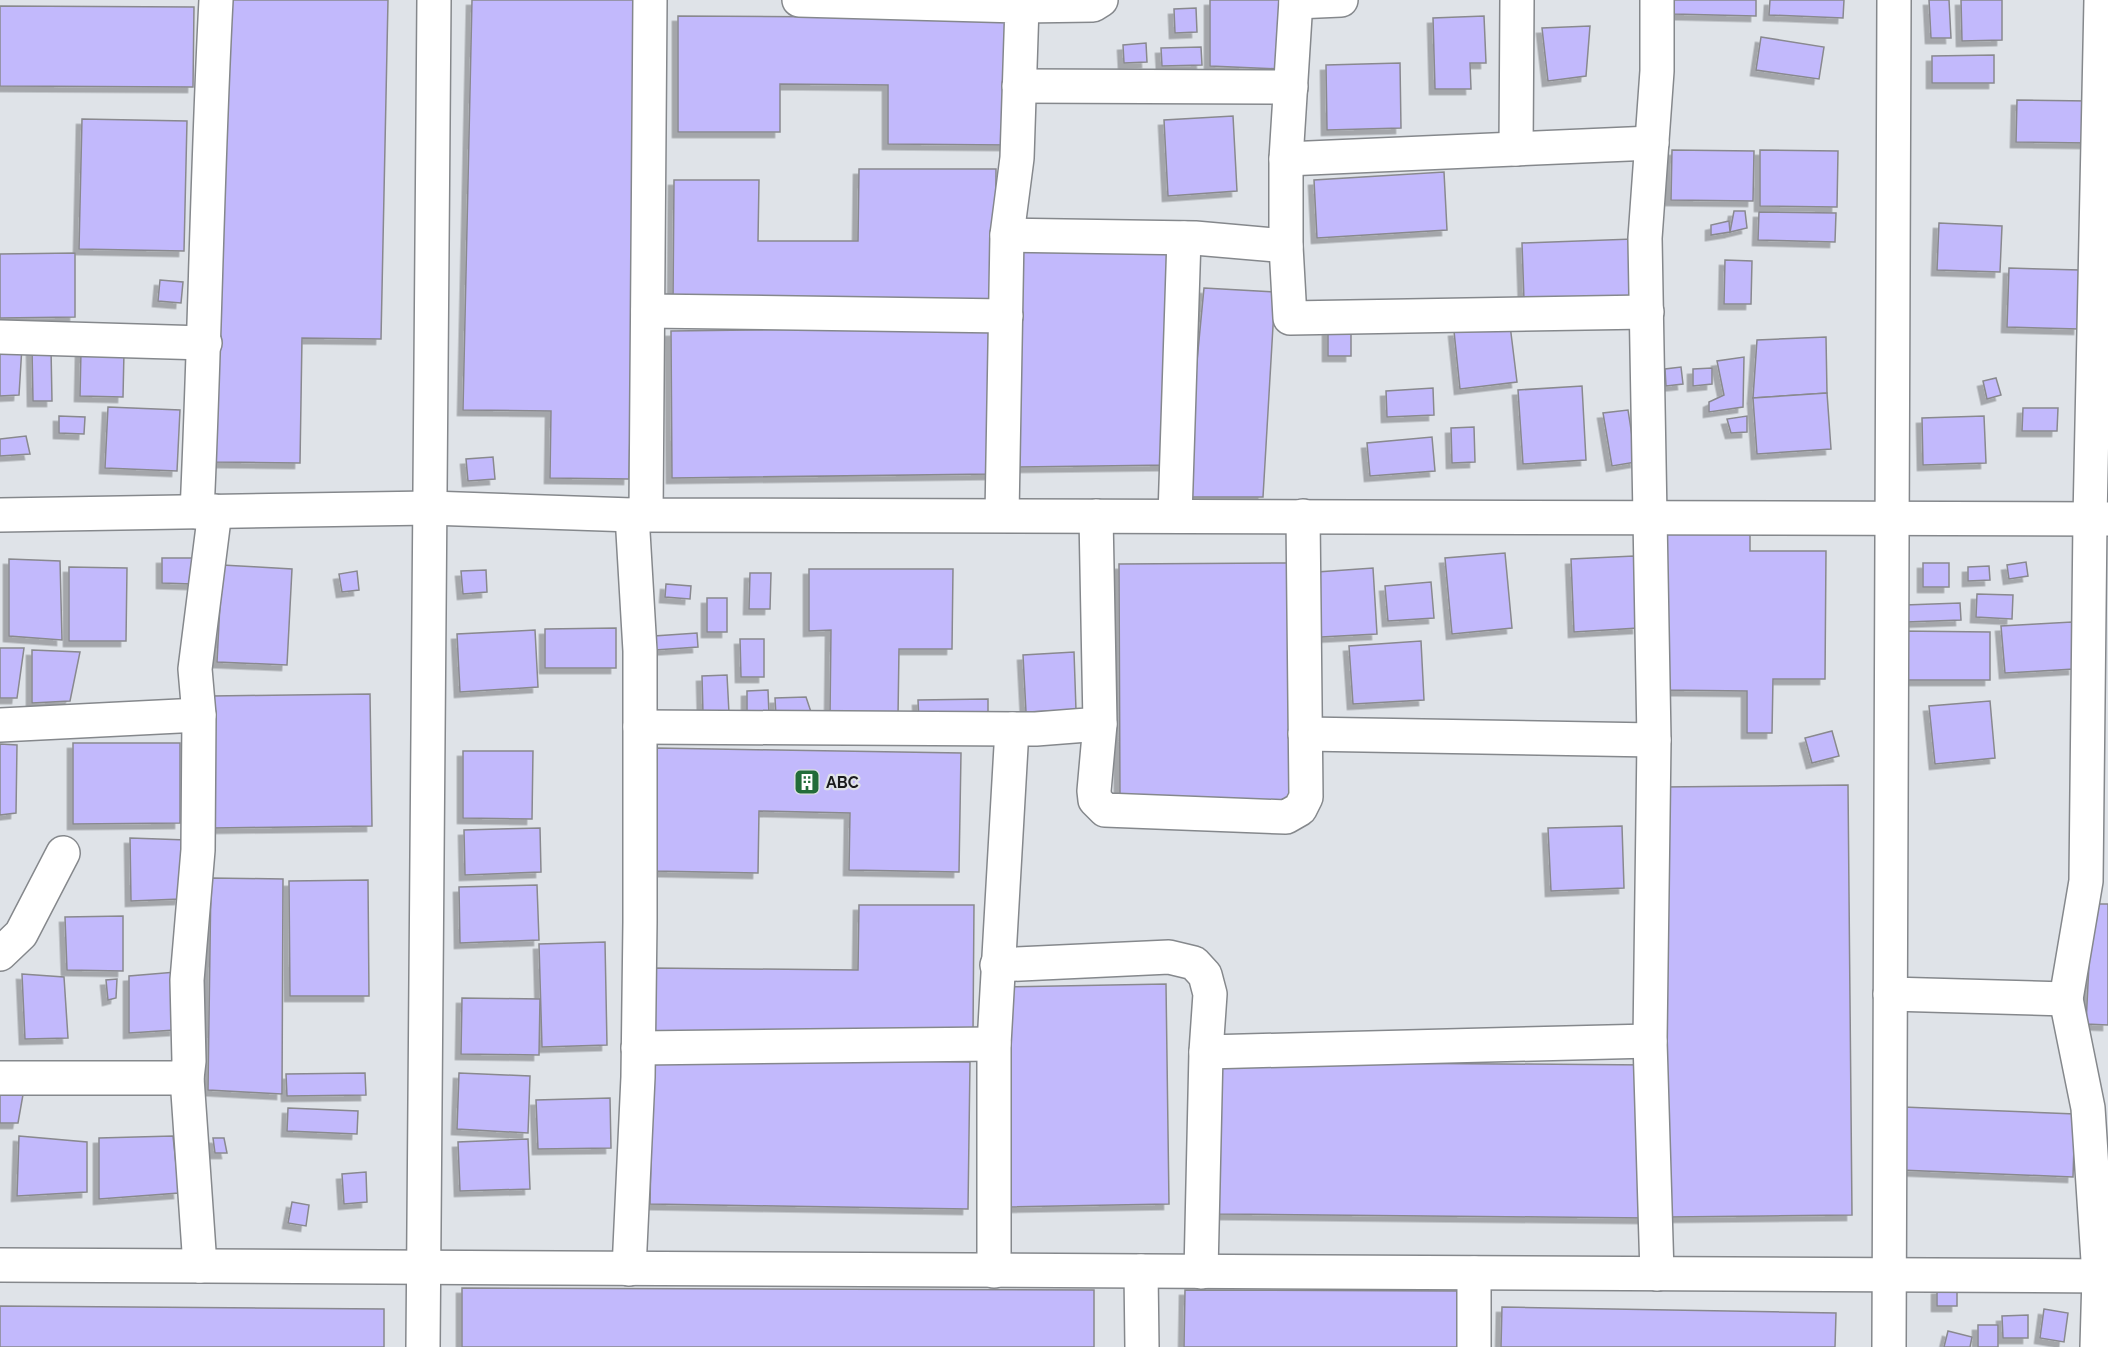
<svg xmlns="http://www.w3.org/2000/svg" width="2108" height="1347" font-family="Raleway,sans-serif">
<defs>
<filter id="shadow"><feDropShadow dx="-5.5" dy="5.5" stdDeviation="0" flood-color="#0004"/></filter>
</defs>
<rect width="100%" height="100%" fill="#dfe3e8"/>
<!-- building -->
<g fill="#c2b9fc" stroke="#89898e" stroke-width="1.5" filter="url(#shadow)">
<path d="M224 0H388L381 339 302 338 300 463 215 462Z"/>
<path d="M472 0H639L629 479 550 478 551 411 463 410Z"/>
<path d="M1210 0H1281V69L1210 66Z"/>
<path d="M1673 0H1756V16L1673 14Z"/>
<path d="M1770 0H1844L1843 18 1769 15Z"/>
<path d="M1929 0H1949L1951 38H1931Z"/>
<path d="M1961 0H2002V40L1962 41Z"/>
<path d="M0 6 194 7 193 87 0 86Z"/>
<path d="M1196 8 1197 32 1175 33 1174 9Z"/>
<path d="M678 16 1008 18V145L888 144V85L780 84V132H678Z"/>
<path d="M1484 16 1486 63H1470L1471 89H1435L1433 18Z"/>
<path d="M1590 26 1586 76 1548 81 1542 28Z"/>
<path d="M1761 37 1824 47 1819 79 1756 70Z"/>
<path d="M1146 43 1147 62 1124 63 1123 45Z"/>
<path d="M1201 47 1202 65 1162 66 1161 48Z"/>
<path d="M1994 55V83H1932V56Z"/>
<path d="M1400 63 1401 128 1327 130 1326 65Z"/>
<path d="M2017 100 2089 101 2088 143 2016 142Z"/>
<path d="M1233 116 1237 191 1168 196 1164 120Z"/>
<path d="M82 119 187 121 184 251 79 249Z"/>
<path d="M1672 150 1754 151 1753 201 1671 200Z"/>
<path d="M1760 150 1838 151 1837 207 1760 206Z"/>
<path d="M859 169H996L995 302H673L674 180H759L758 241H858Z"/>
<path d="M1444 172 1447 230 1317 238 1314 180Z"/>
<path d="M1734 211H1745L1747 228 1730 232Z"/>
<path d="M1759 212 1836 213 1835 242 1758 240Z"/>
<path d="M1729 221 1730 232 1711 235V225Z"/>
<path d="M1939 223 2002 226 2000 272 1937 270Z"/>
<path d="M1633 239 1634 297 1524 300 1522 243Z"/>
<path d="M1169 248 1171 465 1018 467 1016 249Z"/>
<path d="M75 253V317L0 318V254Z"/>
<path d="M1725 260 1752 261 1751 304H1724Z"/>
<path d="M2009 268 2080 270 2079 329 2007 327Z"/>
<path d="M160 280 183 282 181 303 158 301Z"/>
<path d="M1204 288 1275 292 1263 497H1184Z"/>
<path d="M1510 325 1517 382 1460 389 1454 331Z"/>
<path d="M991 327 992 474 672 478 671 331Z"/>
<rect x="1328" y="330" width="23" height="26"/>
<path d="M1826 337 1827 393 1753 398 1757 340Z"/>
<path d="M0 346H22L19 395 0 396Z"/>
<path d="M32 348H51L52 401H33Z"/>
<path d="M81 351 124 352 123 397 80 396Z"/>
<path d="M1744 357 1743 407 1709 412V402L1724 395 1717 361Z"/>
<path d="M1681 367 1683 384 1666 386 1665 369Z"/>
<path d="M1712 368V384L1693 386V369Z"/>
<path d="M1996 378 2001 395 1987 399 1983 381Z"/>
<path d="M1582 386 1586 460 1523 464 1518 390Z"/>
<path d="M1433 388 1434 415 1387 417 1386 391Z"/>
<path d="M1827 393 1831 449 1757 454 1753 398Z"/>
<path d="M108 407 180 410 177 471 105 468Z"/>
<path d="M2023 408H2058L2057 431H2022Z"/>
<path d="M1628 410 1636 462 1612 466 1603 413Z"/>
<path d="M59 416 85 417 84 434 59 433Z"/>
<path d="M1747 416V432L1731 433 1727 419Z"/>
<path d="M1984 416 1986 463 1923 465 1922 418Z"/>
<path d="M1474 427 1475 462 1452 463 1451 428Z"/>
<path d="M26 436 30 454 0 456V439Z"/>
<path d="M1432 437 1435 471 1370 476 1367 443Z"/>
<path d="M493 457 495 479 468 481 466 459Z"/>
<path d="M1663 532 1750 533V551H1826L1825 679H1773L1772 733H1747V691L1661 690Z"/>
<path d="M1505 553 1512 628 1452 634 1445 558Z"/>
<path d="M1634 556 1638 628 1574 632 1571 559Z"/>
<path d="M162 558H194L193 584 162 583Z"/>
<path d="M9 559 60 561 62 640 9 636Z"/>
<path d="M2026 562 2028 576 2009 579 2007 565Z"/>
<path d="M1288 563 1289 800 1120 801 1119 564Z"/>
<rect x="1923" y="563" width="26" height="24"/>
<path d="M222 565 292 569 287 665 217 662Z"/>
<path d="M1989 566 1990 580 1968 581V567Z"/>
<path d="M69 567 127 568 126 641H69Z"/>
<path d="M1373 568 1377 634 1321 637 1317 572Z"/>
<path d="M809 569H953L952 649H899L898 717 830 716 831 630 809 631Z"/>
<path d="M486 570 487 592 463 594 461 571Z"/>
<path d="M357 571 359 590 342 592 339 574Z"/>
<path d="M750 573H771L770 609H749Z"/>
<path d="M1431 582 1434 618 1388 621 1385 586Z"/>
<path d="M666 584 691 586 690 599 665 597Z"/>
<path d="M1977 594 2013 595 2012 619 1976 617Z"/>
<rect x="707" y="598" width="20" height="34"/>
<path d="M1960 603 1961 620 1906 622 1905 605Z"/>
<path d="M2072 622 2074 669 2005 673 2001 626Z"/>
<path d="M616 628V668H545V629Z"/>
<path d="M535 630 538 687 460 692 457 634Z"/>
<path d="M1899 631 1990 632V680H1898Z"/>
<path d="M697 633 698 647 655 650 654 636Z"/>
<path d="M740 639H764V677H741Z"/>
<path d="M1421 641 1424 700 1353 704 1349 646Z"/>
<path d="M0 648H24L17 698H0Z"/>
<path d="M32 650 80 652 70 701 32 703Z"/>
<path d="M1074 652 1076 710 1026 712 1023 655Z"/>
<path d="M727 675 729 713 703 714 702 676Z"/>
<path d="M768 690 769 715 747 716V691Z"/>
<path d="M370 694 372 826 213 828 212 696Z"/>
<path d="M806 697 812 715 776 716 775 698Z"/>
<path d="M988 699V722L919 723 918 700Z"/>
<path d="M1990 701 1995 758 1935 764 1929 706Z"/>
<path d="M1832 731 1839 756 1812 763 1805 738Z"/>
<path d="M73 743H180V823L73 824Z"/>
<path d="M0 744 17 745 16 813 0 815Z"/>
<path d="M655 748 961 753 959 872 849 870 850 813 759 811 758 873 653 871Z"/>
<path d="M463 751H533L532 819 463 818Z"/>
<path d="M1848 785 1852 1215 1668 1217 1663 787Z"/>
<path d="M1622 826 1624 888 1551 891 1548 828Z"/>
<path d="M540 828 541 872 465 875 464 830Z"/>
<path d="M130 838 187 840 180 899 131 901Z"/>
<path d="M211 878 283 879 282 1094 208 1090Z"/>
<path d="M368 880 369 996H290L289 881Z"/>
<path d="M537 885 539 940 460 943 459 887Z"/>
<path d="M2092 904H2108V1025L2086 1024Z"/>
<path d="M859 905H974L973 1034 652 1032 653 968 858 970Z"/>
<path d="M123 916V971L67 970 65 917Z"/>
<path d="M605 942 607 1045 542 1047 539 944Z"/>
<path d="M176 972 175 1030 129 1033V976Z"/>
<path d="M22 974 64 977 68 1038 25 1039Z"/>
<path d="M117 979 116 998 108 1000 106 980Z"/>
<path d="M1166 984 1169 1204 1007 1207 1004 987Z"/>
<path d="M462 998 540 999 539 1055 461 1054Z"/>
<path d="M653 1057 970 1062 968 1209 650 1204Z"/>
<path d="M1221 1062 1650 1065 1648 1218 1219 1214Z"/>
<path d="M365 1073 366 1095 287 1096 286 1074Z"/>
<path d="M459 1073 530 1076 528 1133 457 1129Z"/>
<path d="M0 1088 24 1089 18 1123H0Z"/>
<path d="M610 1098 611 1148 538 1149 536 1100Z"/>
<path d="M1903 1107 2075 1114 2073 1177 1900 1170Z"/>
<path d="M288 1108 358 1111 357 1134 287 1131Z"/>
<path d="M19 1136 87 1142V1192L17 1196Z"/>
<path d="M173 1136 179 1193 99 1199V1138Z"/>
<path d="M213 1138H224L227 1153H215Z"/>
<path d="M528 1139 530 1189 460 1191 458 1142Z"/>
<path d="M366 1172 367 1202 344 1204 342 1174Z"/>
<path d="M292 1202 309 1205 306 1226 288 1223Z"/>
<path d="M462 1288 1094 1290V1347H462Z"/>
<path d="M1957 1288V1306H1937V1289Z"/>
<path d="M1185 1290 1460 1291V1347H1184Z"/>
<path d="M0 1306 384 1309V1347H0Z"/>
<path d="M1502 1307 1836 1313 1835 1347H1501Z"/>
<path d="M2044 1309 2068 1313 2064 1342 2040 1338Z"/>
<path d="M2028 1315V1338H2003L2002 1316Z"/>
<rect x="1978" y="1325" width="20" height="22"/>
<path d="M1948 1331 1972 1337 1970 1347H1944Z"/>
</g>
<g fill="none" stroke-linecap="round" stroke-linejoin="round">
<!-- minor casing -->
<g stroke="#85888c" stroke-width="36">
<g id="minor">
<path d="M799 0 1022 6 1017 158 1007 235 1002 515"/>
<path d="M1296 0 1286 159V246L1290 318 1647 312"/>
<path d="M1296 2 1341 0"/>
<path d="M1022 6 1093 5 1101 0"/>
<path d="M1019 86 1291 87"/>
<path d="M1516 149 1517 0"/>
<path d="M1286 159 1652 143"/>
<path d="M1007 235 1195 238 1286 246"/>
<path d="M648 311 1006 316"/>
<path d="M0 337 205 343"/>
<path d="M197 512C205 341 207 170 216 0"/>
<path d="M646 514 650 0"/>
<path d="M0 515 430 508 632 515 2108 519"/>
<path d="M1175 516 1184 238"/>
<path d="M1100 724 1094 791 1095 800 1105 810 1286 817 1300 809 1306 797 1303 516"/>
<path d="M0 725 199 715"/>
<path d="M640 727 1036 729 1100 724 1096 516"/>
<path d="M1305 734 1654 740"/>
<path d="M0 954 21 934 63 853"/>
<path d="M997 965 1169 957 1194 963 1205 975 1210 994 1206 1052 1201 1272"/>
<path d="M1890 994 2066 999 2086 881 2090 519 2101 0"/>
<path d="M2066 999 2088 1108 2099 1276 2097 1347"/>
<path d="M638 1048 994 1044"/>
<path d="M1206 1052 1650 1041"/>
<path d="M0 1078H187"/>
<path d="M0 1265 2108 1276"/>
<path d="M200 1266 187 1078 189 1061 187 980 198 850 199 715 195 669 215 511"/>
<path d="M629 1269 638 1077 640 922V651L632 515"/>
<path d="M994 1271V1044L1012 729"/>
<path d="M1141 1271 1142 1347"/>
<path d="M1657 1274 1650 1041 1654 740 1645 238 1657 71V0"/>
<path d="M423 1347 434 0"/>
<path d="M1474 1347V1273"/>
<path d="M1889 1347 1894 0"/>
</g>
</g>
<!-- minor -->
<use href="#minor" stroke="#fff" stroke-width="33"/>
</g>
<!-- icons -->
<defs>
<g id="building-square" transform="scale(1.35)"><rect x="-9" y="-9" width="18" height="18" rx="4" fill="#226c39" stroke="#dfe3e8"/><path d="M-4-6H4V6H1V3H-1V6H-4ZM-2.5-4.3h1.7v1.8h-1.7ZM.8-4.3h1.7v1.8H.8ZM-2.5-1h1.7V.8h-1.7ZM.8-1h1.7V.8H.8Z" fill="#fff"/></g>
</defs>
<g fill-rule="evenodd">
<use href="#building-square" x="807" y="782"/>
</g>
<g text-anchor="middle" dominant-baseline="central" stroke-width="4.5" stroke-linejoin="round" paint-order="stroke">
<!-- poi labels -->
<g font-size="16" font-weight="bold" fill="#1a1b1d" stroke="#dfe3e8" text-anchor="start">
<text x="826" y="782">ABC</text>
</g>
</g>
</svg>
